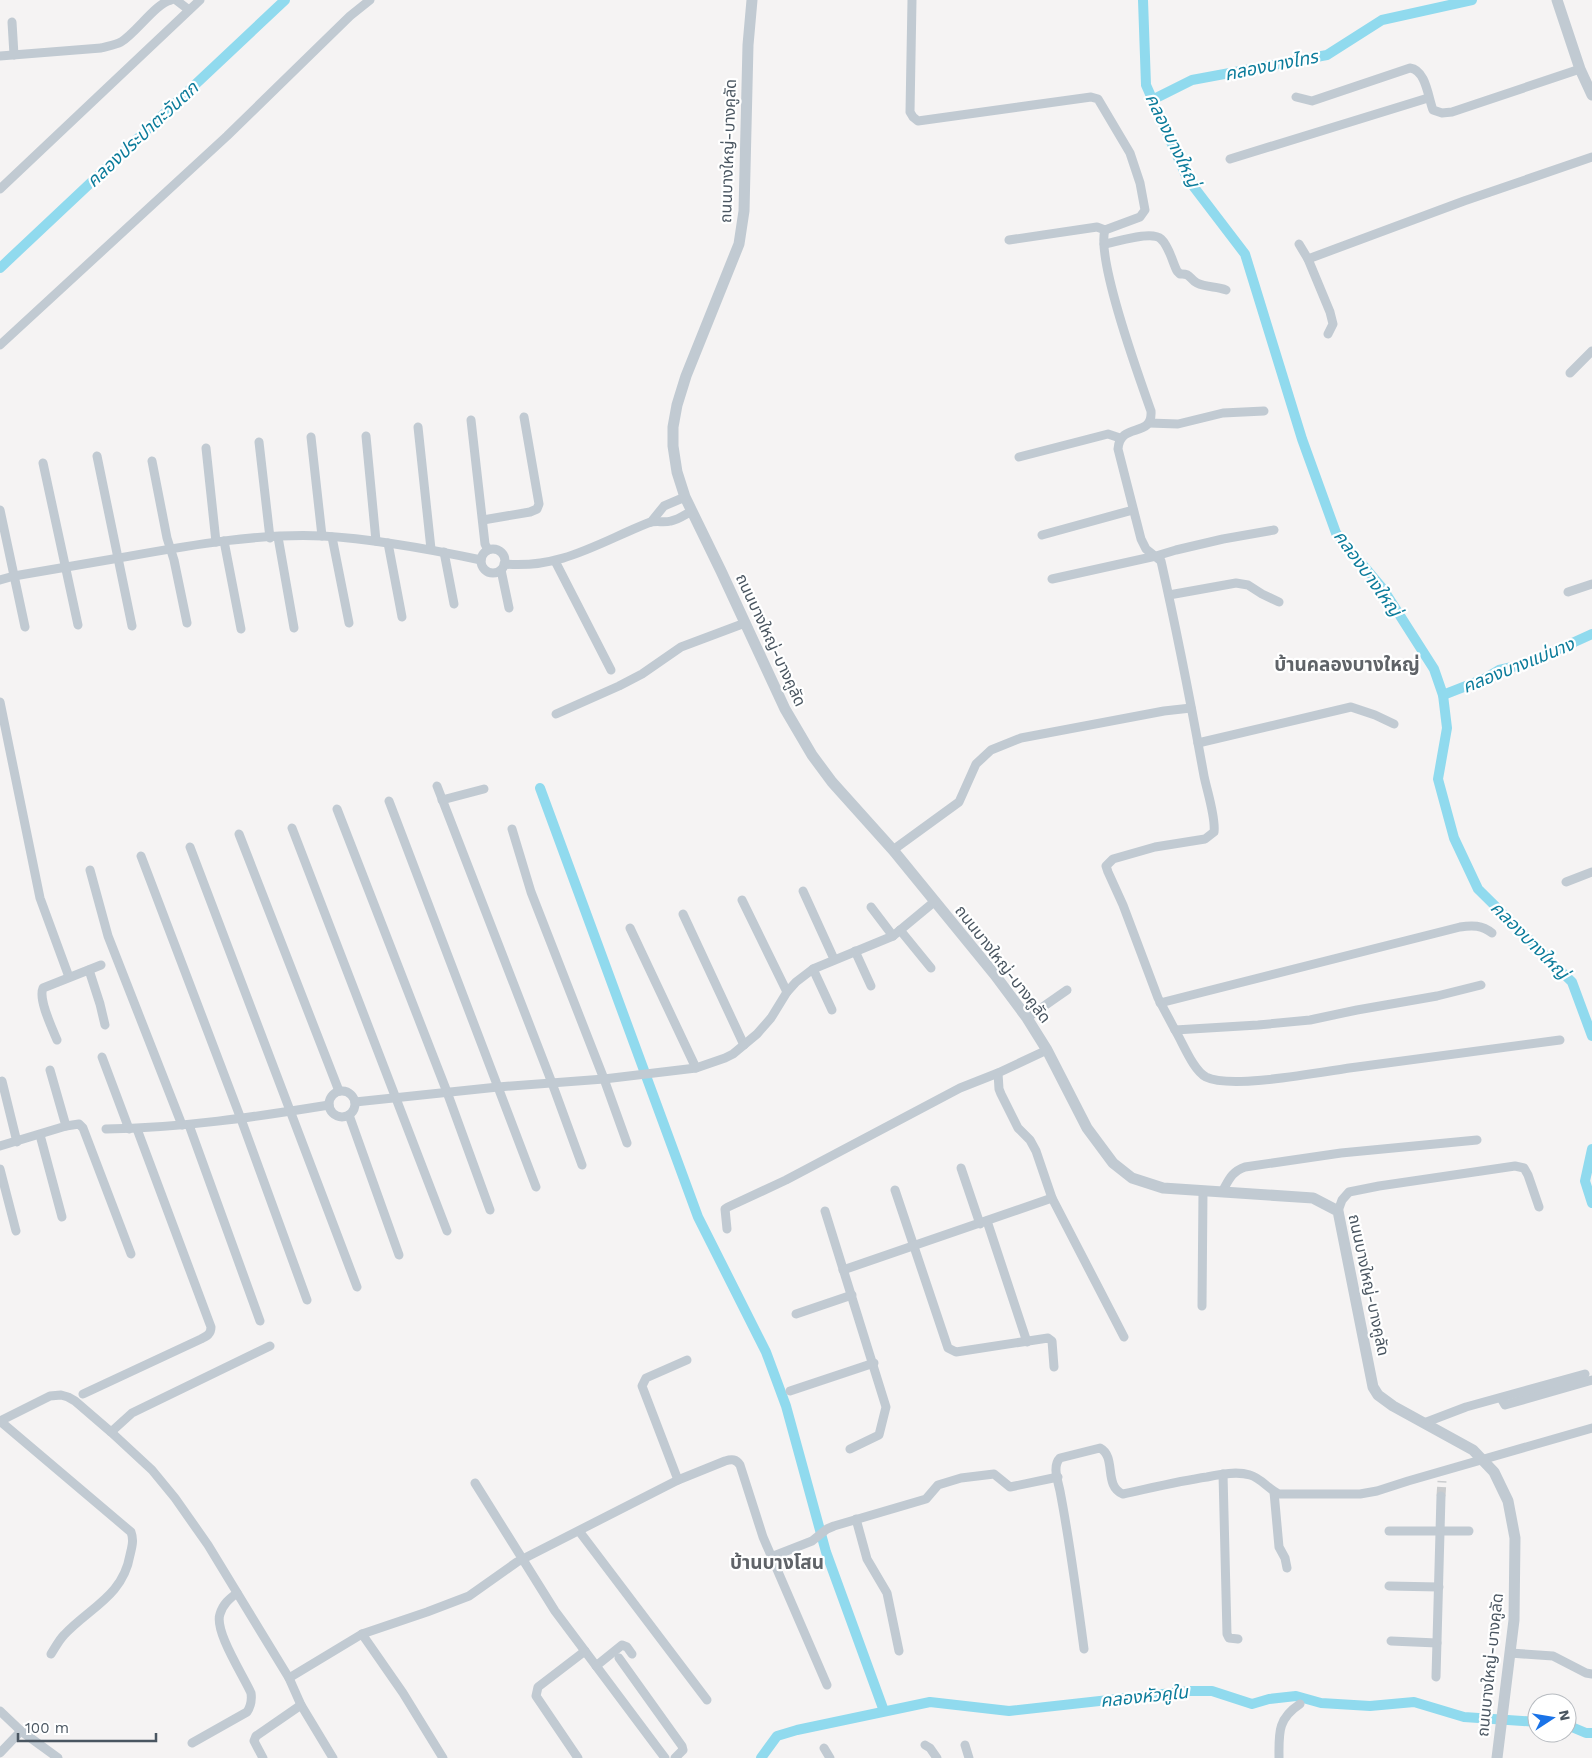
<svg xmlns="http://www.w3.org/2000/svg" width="1592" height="1758" font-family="'Work Sans','Noto Sans Thai',sans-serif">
<rect width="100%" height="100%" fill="#f5f3f3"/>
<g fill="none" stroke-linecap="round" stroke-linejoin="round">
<!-- canal -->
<g stroke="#90daee" stroke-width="10">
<path d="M1143 0 1146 85 1187 178 1245 254 1302 439 1336 533 1383 589 1434 669 1443 695 1447 728 1438 779 1454 838 1478 889 1572 982 1592 1036"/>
<path d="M1152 100 1192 80 1327 55 1382 20 1472 0"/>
<path d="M0 268 285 0"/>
<path d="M1443 695 1484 679 1499 670 1526 664 1592 634"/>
<path d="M540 788 698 1217 766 1352 786 1406 826 1552 884 1711"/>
<path d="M1592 1149 1585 1181 1592 1203"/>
<path d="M1567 1725 1586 1733H1592"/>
<path d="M761 1758 777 1736 797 1730 930 1702 1009 1711 1190 1691H1212L1252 1704 1269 1699 1296 1696 1321 1703 1370 1706 1414 1702 1464 1717 1537 1722"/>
</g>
<!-- minor-tunnel -->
<path stroke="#caccce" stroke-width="9" stroke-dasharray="9 4.5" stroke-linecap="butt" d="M1441 1496 1442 1481"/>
<!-- minor -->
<g stroke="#c1cad2" stroke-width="9">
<path d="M176 0 189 10"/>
<path d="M912 0 910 112 913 117 918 121 1091 97 1098 99 1130 153 1140 183 1145 210 1140 217 1105 230C1096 259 1139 377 1151 411 1153 439 1120 421 1118 449L1141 539 1146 549 1161 561C1177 632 1191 704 1204 776 1207 791 1216 818 1214 832L1205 839 1155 847 1113 859 1106 866 1108 872 1123 905 1158 998 1175 1030 1258 1025 1310 1020 1357 1010 1437 996 1481 985"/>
<path d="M12 22 14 55"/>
<path d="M0 56 101 48C108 46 115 45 121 42 136 33 156 3 171 0"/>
<path d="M1296 97 1312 101 1410 68C1426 70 1428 97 1433 110L1442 113 1452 112 1580 69"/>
<path d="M1230 159 1428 98"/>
<path d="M0 189 200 0"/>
<path d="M1009 240 1097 227 1105 230"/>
<path d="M1104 244C1116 242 1152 230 1161 239 1169 246 1172 261 1177 271L1180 274C1191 273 1189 279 1197 283 1207 288 1217 286 1226 290"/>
<path d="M1299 244 1308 259 1464 201 1592 157"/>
<path d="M1308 259 1330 312 1333 324 1328 334"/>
<path d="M0 345 227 136 350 16 370 0"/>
<path d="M1570 373 1592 351"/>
<path d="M471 420 485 544 488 550"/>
<path d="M1149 423 1178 424 1223 413 1264 411"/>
<path d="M418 427 431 549"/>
<path d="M366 436 376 541"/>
<path d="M311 437 322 536"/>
<path d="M259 442 270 538"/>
<path d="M206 448 216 542"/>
<path d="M97 456 132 626"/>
<path d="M1019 457 1108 434 1120 438"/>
<path d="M152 461 167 538 174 560 187 623"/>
<path d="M43 463 78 625"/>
<path d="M0 510 25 627"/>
<path d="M483 520 530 512 537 509 539 504 524 417"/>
<path d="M651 522 664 506 685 497"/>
<path d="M1042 535 1133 510"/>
<path d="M278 537 294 628"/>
<path d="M332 537 349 623"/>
<path d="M224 541 241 629"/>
<path d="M388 543 402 617"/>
<circle cx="493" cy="561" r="12"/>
<path d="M444 552 454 604"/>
<path d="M555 561 611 670"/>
<path d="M504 564C561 569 598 543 648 523 655 520 663 523 671 521 678 520 686 514 692 511"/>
<path d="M501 570 509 608"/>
<path d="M1052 579 1156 556 1176 550 1223 539 1274 530"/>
<path d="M0 580 14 576C49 570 84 564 119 558 186 546 255 533 323 536 376 539 429 549 481 560"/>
<path d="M1568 592 1592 584"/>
<path d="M1169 595 1236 583 1248 585 1262 594 1279 602"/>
<path d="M0 702 40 898 69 977"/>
<path d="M556 714 619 686 642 674 681 647 745 623"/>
<path d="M1198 743 1351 707 1375 715 1394 724"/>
<path d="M437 786 552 1083 582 1165"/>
<path d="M442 800 484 789"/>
<path d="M389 801 536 1187"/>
<path d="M337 809 447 1092 490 1210"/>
<path d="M292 828 447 1231"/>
<path d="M512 829 531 892 604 1079 627 1143"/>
<path d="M239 834 339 1091"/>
<path d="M190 847 357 1287"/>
<path d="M893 850 959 802 976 764 991 750 1021 738 1164 711 1191 708"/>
<path d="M141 856 241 1119 307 1300"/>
<path d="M90 870 108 936 182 1125"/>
<path d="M1566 882 1592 872"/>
<path d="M803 891 834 959"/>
<path d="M742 900 787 992"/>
<path d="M871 907 893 936"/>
<path d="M683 914 744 1045"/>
<path d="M630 928 696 1068"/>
<path d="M900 930 931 968"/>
<path d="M855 951 871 986"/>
<path d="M813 969 832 1010"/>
<path d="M89 970 100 1004 105 1025"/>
<path d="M1160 1003 1460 927C1472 925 1482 925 1492 933"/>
<path d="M1027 1018 1067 990"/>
<path d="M1175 1030C1183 1043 1193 1070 1206 1077 1232 1090 1325 1071 1357 1067 1424 1058 1492 1049 1560 1040"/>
<path d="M57 1040C52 1028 38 999 43 988L101 965"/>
<path d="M102 1057 129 1129"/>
<path d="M2 1081 17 1142"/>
<circle cx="342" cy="1104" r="13"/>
<path d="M355 1102 498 1087 604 1079 696 1068 725 1058 733 1054 757 1034 771 1018 787 992 796 982 813 969 893 936 934 902"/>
<path d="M349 1115 399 1255"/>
<path d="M189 1125 260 1321"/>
<path d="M66 1126 79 1124 83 1128 131 1254"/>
<path d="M106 1129C181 1128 255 1117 329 1105"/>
<path d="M40 1135 62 1217"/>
<path d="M0 1146 66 1126 50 1070"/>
<path d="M961 1168 980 1224"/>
<path d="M0 1169 16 1231"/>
<path d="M895 1190 948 1348 956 1352 1048 1338 1052 1341 1054 1367"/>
<path d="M1222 1192C1229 1180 1231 1172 1245 1167L1341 1153 1477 1140"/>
<path d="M1052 1198 1124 1337"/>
<path d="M825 1211 886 1407 879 1435 850 1449"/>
<path d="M1338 1211 1342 1200 1349 1192 1379 1186 1515 1166 1524 1168 1528 1175 1539 1207"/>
<path d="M987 1221 1027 1342"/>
<path d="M727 1229 725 1209 728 1207 786 1180 960 1088 998 1073"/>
<path d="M843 1270 1052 1198 1036 1151 1030 1140 1018 1128 1001 1094 999 1089 998 1073 1047 1050"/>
<path d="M1202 1306 1203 1191"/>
<path d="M796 1314 852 1295"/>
<path d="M790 1391 874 1363"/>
<path d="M83 1394 201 1339C207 1336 211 1334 211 1327L137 1129"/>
<path d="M1501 1398 1505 1405 1592 1380"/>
<path d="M0 1421 50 1396 61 1395 68 1397 75 1401 111 1432 152 1470 175 1498 208 1545 289 1678 362 1634 427 1612 469 1596 517 1562 678 1480 725 1461C732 1459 736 1459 740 1465L763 1537 827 1685"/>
<path d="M0 1421 131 1532C134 1540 132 1547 130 1555 123 1596 89 1608 64 1635 59 1640 55 1648 51 1654"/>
<path d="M1424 1423 1466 1407 1585 1374"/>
<path d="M111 1432 132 1413 270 1346"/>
<path d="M1223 1474 1227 1634 1229 1638 1238 1639"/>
<path d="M678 1480 642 1386 646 1378 687 1360"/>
<path d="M475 1483 555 1611 665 1758"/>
<path d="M1274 1492 1279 1547 1285 1558 1287 1568"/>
<path d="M856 1519 867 1559 887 1593 899 1651"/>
<path d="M579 1531 707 1700"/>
<path d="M1389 1531H1469"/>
<path d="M771 1557 812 1541 827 1529 834 1526 926 1499 938 1485 961 1478 994 1474 1010 1487 1058 1477"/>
<path d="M1389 1586 1439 1587"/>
<path d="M362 1634 403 1693 443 1758"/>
<path d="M1391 1641 1437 1643"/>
<path d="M1084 1649C1077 1596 1070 1543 1060 1491 1058 1481 1052 1466 1060 1458L1100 1448C1117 1457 1103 1486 1123 1494 1151 1488 1179 1481 1207 1477 1221 1474 1237 1471 1250 1475 1261 1478 1268 1489 1279 1494H1360L1377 1491 1408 1481 1592 1428"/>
<path d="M1510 1653 1553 1656 1586 1673 1592 1674"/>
<path d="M619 1658 682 1746 683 1750 675 1758"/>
<path d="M596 1666 622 1645 627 1647 632 1654"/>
<path d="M1436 1677 1441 1496"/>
<path d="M289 1678 301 1705 333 1758"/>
<path d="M0 1711 21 1731 58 1758"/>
<path d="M192 1743 247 1712C251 1706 252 1700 251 1693 243 1675 214 1631 220 1614 223 1604 229 1599 237 1593"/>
<path d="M925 1745 930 1748 937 1758"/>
<path d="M965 1745 969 1758"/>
<path d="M824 1748 830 1758"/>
<path d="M0 1753 21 1731"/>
<path d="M263 1758 254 1741 256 1736 301 1705"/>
<path d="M578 1758 536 1696 538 1687 585 1651"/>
<path d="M1279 1758C1279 1734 1277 1719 1300 1704"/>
</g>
<!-- tertiary -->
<g stroke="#c1cad2" stroke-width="11">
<path d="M752 0 748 45 744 211 739 244 686 376 677 405 673 427V446L677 472 685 497 721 571 785 709 812 755 832 782 893 850 995 975 1027 1018 1047 1050 1087 1128 1113 1163 1132 1178 1163 1188 1313 1198 1338 1211 1373 1387 1378 1395 1393 1406 1473 1450 1494 1472 1508 1501 1515 1538 1514 1620 1497 1758"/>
<path d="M1557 0 1580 69 1592 95"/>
</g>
</g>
<g text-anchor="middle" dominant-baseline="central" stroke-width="4.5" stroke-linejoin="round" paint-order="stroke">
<!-- street labels -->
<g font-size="16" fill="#4a5661" stroke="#fff">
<text transform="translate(728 151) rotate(-88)">ถนนบางใหญ่-บางคูลัด</text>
<text transform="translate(771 640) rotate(65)">ถนนบางใหญ่-บางคูลัด</text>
<text transform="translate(1003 964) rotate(52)">ถนนบางใหญ่-บางคูลัด</text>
<text transform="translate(1369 1285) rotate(78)">ถนนบางใหญ่-บางคูลัด</text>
<text transform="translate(1490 1665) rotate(-84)">ถนนบางใหญ่-บางคูลัด</text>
</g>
<!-- water labels -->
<g font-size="18" font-style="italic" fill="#0c7c9b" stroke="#fff">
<text transform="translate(1271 65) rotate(-11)">คลองบางไทร</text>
<text transform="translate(142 134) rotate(-43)">คลองประปาตะวันตก</text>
<text transform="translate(1173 140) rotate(64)">คลองบางใหญ่</text>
<text transform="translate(1368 573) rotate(54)">คลองบางใหญ่</text>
<text transform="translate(1518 665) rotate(-22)">คลองบางแม่นาง</text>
<text transform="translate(1530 940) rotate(45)">คลองบางใหญ่</text>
<text transform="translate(1144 1696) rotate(-6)">คลองหัวคูใน</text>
</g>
<!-- quarter labels -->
<g font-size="19" font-weight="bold" fill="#5f6368" stroke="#fff">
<text x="1347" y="664">บ้านคลองบางใหญ่</text>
<text x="777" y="1562">บ้านบางโสน</text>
</g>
</g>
<!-- north arrow -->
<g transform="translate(1552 1718) rotate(78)"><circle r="24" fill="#ffffff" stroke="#b7bbc0"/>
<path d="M0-4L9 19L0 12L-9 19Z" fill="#1a73e8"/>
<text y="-8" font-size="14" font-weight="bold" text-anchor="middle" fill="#4a5661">N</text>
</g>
<!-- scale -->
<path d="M18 1733v8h138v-8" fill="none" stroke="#4a5661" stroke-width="2.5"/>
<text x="25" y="1733" font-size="15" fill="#4a5661" stroke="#ffffff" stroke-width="4" paint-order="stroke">100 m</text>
</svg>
